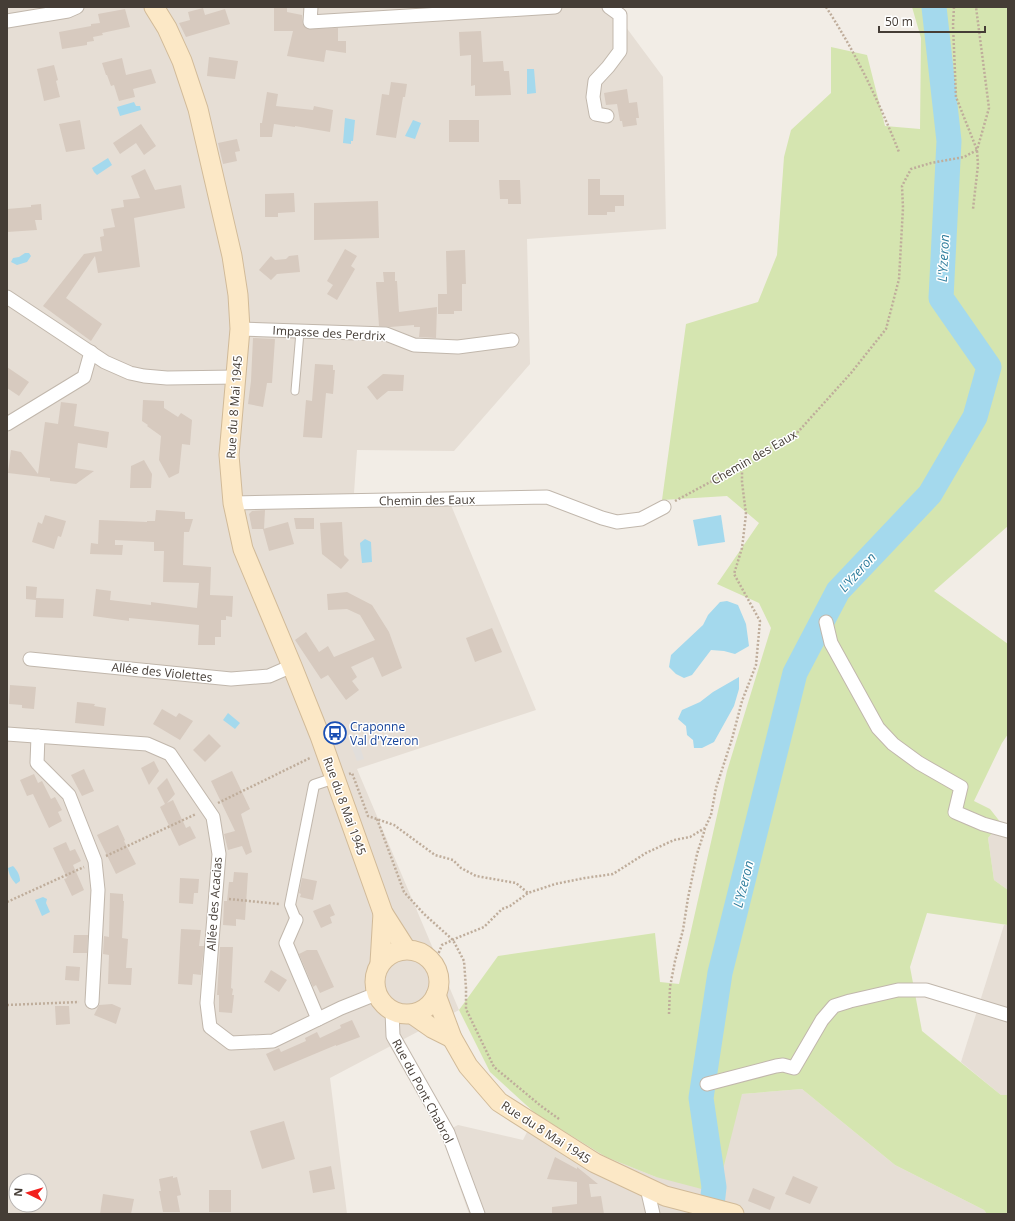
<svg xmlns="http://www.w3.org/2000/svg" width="1015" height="1221" font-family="'Open Sans',sans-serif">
<rect width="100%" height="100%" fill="#f2ede6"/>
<!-- residential -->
<g fill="#e6ded5" fill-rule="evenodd">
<path d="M7 7H611L663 77 666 229 527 239 530 364 454 451 357 450 354 493H446L536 710 357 769 459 1010 330 1078 347 1214H7ZM16 1181H40V1205H16Z"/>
<path d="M1001 823 1008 824V890L994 880 988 838Z"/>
<path d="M1004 925H1008V1095H1001L961 1062Z"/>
<path d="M802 1089 895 1165 984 1210 987 1214H469L441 1134 458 1125 523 1140 536 1114 606 1157 656 1177 742 1094Z"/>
</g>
<!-- green -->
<path fill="#d5e5b0" d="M912 7H1008V526L934 591 1008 644V734L1002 743 974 801 990 809 1001 823 988 838 994 880 1008 890V925L927 913 910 967 922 1031 1001 1095H1008V1214H987L984 1210 895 1165 802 1089 742 1094 717 1193 656 1177 606 1157 536 1114 490 1072 459 1010 498 956 655 933 660 982 679 984 727 771 771 628 759 603 717 584 759 523 727 496 662 500 686 324 758 302 777 255 784 157 791 130 831 93V47L867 55 885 126 920 129 921 38Z"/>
<!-- parking -->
<path fill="#e1dedb" d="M356 734 364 759 357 761 348 737Z"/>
<!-- water -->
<g fill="#a4d9ed">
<path d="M527 69H534L536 93 527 94Z"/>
<path d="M134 102 136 106H140L141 110 120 116 117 107Z"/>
<path d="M345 118 355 120 353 141H351V144L343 143Z"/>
<path d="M413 120 421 123 415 139 405 136Z"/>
<path d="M108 158 112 165 97 175 94 172 92 168Z"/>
<path d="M25 253H29L31 256 27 262 17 265 11 262 13 258 19 257Z"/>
<path d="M721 515 725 542 698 546 693 520Z"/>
<path d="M365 539 371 542 372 562 362 563 360 543Z"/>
<path d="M727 601 738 605 746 624 749 646 735 654 724 651 711 650 692 675 684 678 676 674 669 667 671 655 703 625 708 615 720 602Z"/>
<path d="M739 677V689L734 706 714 742 702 748H694L693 740 687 735 686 726 678 719 682 710 700 702 713 692Z"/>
<path d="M228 713 240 723 235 729 223 720Z"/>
<path d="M13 866C17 870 20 875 20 881L16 884C11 879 9 874 8 868Z"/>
<path d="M43 897 47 899 46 903 50 912 42 916 35 900Z"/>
</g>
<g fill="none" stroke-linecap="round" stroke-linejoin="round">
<!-- river -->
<path stroke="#a4d9ed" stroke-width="25" d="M711 1214 714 1187 701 1098 720 973 795 673 838 591 930 494 975 417 989 367 941 298 949 141 934 7"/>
</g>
<!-- building -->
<g fill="#d7cabf">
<path d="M274 7H287V12L302 15 303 25 307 29 338 28V41H346V53L326 50 324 62 287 56 293 31H274Z"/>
<path d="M203 8 205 15 225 9 230 24 186 37 179 23 190 20 188 12Z"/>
<path d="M125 9 130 27 102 33 103 35 93 37 94 41 87 42V45L62 49 59 32 91 26V24L100 23 98 14Z"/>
<path d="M481 31 483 62 503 61 504 71H509L511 95 475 96V85L471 86V55L460 56 459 32Z"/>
<path d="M209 57 238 61 235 79 207 76Z"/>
<path d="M122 58 126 75 151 69 156 83 133 89 135 97 119 101 114 85 111 86 107 75H106L102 63Z"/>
<path d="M54 65 58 80 56 81 60 97 44 101 37 69Z"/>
<path d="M391 82 407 84 405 97H403L396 138 376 135 382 94 389 95Z"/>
<path d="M627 89 629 103 637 102 639 118H636L637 125 623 127 622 121H620L617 104 606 105 604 93Z"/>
<path d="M267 92 278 94 276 106 313 110 314 106 333 110 330 132 295 126V127L274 124 272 137H260V123H262Z"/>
<path d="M80 120 85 149 66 152 59 124Z"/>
<rect x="449" y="120" width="30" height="22"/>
<path d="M141 124 156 146 144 155 136 143 120 154 113 143Z"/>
<path d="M237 139 240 151 235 152 237 161 223 164 218 143Z"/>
<path d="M145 169 155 190 181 185 185 208 134 218 140 267 98 273 95 256 66 298 102 324 91 341 43 306 84 254 102 251 100 237 104 236 103 229 115 227 111 209 124 207 123 200 140 198 131 176Z"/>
<path d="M588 179H600V195H624V206H615V212H607V215H588Z"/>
<path d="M499 180H520L521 204H508V199H500Z"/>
<path d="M294 193 295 212 278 213V217H265V194Z"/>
<path d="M378 201 379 238 314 240V203Z"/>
<path d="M41 204 42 220H35L37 230 7 232V209L31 207V205Z"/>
<path d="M345 249 357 256 351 266 355 269 337 300 327 294 333 285 327 281Z"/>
<path d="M465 250 466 284H462V311H454V314H438V294H447L446 251Z"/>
<path d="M298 255 300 272 277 274 271 280 259 270 271 256 275 260 286 259 289 256Z"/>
<path d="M383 272H395V281H397L399 312 437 307 436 338 419 337 420 327H414V325L390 327 379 326 376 282H384Z"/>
<path d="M253 338 275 339 272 383H267L263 407 248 404 251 381Z"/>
<path d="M315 364 333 365V370H335L333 394 326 393 322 438 303 437 306 400 312 401Z"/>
<path d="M7 367 29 382 19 396 7 388Z"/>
<path d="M383 374 404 375 403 391H388L377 400 367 387Z"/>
<path d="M143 400 164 401V408L178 417 181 413 192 420 190 445 182 444 179 473 169 478 159 460 161 436 147 426 148 425 142 421Z"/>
<path d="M61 402 77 404 74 426 109 432 107 448 78 443 75 468 94 471 76 484 50 481V478L8 473 11 450 21 452 38 474 45 422 58 424Z"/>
<path d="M144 460 152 474 151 488H130L131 466Z"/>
<path d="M156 510 185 512V519H193L189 532H184L183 565 211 567 210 595 233 596 232 617 226 616V620H221V637H215V645H198L199 625 129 618V621L93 616 96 589 111 591 110 600 151 605V602L197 608 199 583 163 582 164 551H154V542L115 540V545H123L122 555 90 554 91 543 98 544 99 520 147 522V521H155Z"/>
<path d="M265 510 264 529H252L249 514 252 511Z"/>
<path d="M45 515 66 521 61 537 58 536 54 549 32 542 38 522 42 524Z"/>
<path d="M294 518H314V529H296Z"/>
<path d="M288 522 294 544 269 551 263 529Z"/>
<path d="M342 522 344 555 349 560 341 569 322 554 320 523Z"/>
<path d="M26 586 37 587 36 598 64 599 63 618 35 617 36 600 26 599Z"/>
<path d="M347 592 372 605 389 632 402 668 382 677 373 657 351 667 357 677 352 681 359 690 346 700 328 675 321 679 295 640 306 632 319 652 328 646 334 657 375 640 360 615 347 609 328 610 327 594Z"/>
<path d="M492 628 502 652 475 662 466 638Z"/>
<path d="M10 685 36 687 34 709 22 708V705L9 704Z"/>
<path d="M77 702 95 704 94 706 106 708 104 726 75 723Z"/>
<path d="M162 709 176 717 179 713 193 721 180 740 153 724Z"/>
<path d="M209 734 221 746 205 762 193 750Z"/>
<path d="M154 761 159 771 149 785 141 768Z"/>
<path d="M84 769 94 791 82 796 71 775Z"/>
<path d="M232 771 250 809 241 814 252 852 246 855 242 846 228 850 224 834 235 831 211 781Z"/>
<path d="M34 774 38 783 42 781 51 799 55 797 62 810 58 812 62 821 49 828 33 794 27 796 20 780Z"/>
<path d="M167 778 175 794 167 803 173 800 186 828 190 826 196 838 179 846 160 807 165 804 157 788Z"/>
<path d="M118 825 125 840 124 841 136 864 116 874 97 835Z"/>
<path d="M66 842 70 851 75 849 81 861 73 865 84 890 72 896 64 879 67 878 53 848Z"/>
<path d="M234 872 248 873 245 920 236 919V926L223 925 224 901H227L229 882H233Z"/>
<path d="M180 878 199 879 198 893H194L193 904 179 903Z"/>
<path d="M302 878 317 881 313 900 300 897 301 894 299 893Z"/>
<path d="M110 893 123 894V901H124L122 938 128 939 126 968H132L131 985 108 984 109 955 103 954 104 936 109 937Z"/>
<path d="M330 904 335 915 330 917 332 923 321 928 313 911Z"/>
<path d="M181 929 201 930 199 946H204L201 975 193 974 192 985 178 984Z"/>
<path d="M74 935H88L87 953H73Z"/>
<path d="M220 947H233L231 988 233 989 232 995H234L232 1013 219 1012V995H217Z"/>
<path d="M307 950H317L334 987 320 993 316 985 313 987 299 954Z"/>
<path d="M66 966 80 967 79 981 65 980Z"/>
<path d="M271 970 287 980 279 992 264 982Z"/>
<path d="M112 1004 121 1008 116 1024 94 1015 99 1005Z"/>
<path d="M55 1006H69L70 1024 56 1025Z"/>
<path d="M352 1020 360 1037 336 1046V1045L274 1071 266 1054 279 1048 281 1052 306 1041 305 1038 317 1032 320 1038 341 1028 340 1025Z"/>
<path d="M284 1121 295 1159 262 1169 250 1131Z"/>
<path d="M555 1157 577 1169V1167L598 1184H589L591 1197 601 1196 604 1214H552V1207L577 1204V1182L547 1179Z"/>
<path d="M331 1166 335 1189 313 1193 309 1171Z"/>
<path d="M173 1176V1178L177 1177 181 1195 177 1196 180 1212H163L159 1191H161L159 1179Z"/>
<path d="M793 1176 818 1187 810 1204 785 1194Z"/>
<path d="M753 1188 775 1197 770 1210 748 1201Z"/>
<rect x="209" y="1190" width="22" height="22"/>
<path d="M103 1194 134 1199 131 1214H100Z"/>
</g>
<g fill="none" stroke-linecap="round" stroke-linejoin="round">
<!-- service casing -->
<g stroke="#c1b7ac" stroke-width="9">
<path id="service" d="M295 391 300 332"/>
</g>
<!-- pedestrian casing -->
<g stroke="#c1b7ac" stroke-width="12">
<path id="pedestrian" d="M296 920 290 905 314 785 335 778"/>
</g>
<!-- minor casing -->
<g stroke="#c1b7ac" stroke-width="15">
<g id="minor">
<path d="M311 7 310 22 555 7"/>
<path d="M7 21 68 11 77 7"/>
<path d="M607 116 596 114 593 97 595 81 608 67 620 51V15L609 7"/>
<path d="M7 297 105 362 130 373 144 376 167 378 237 377"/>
<path d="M240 329 386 334 414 345 458 347 512 340"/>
<path d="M7 424 84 377 91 352"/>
<path d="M233 503 547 497 602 518 617 522 641 519 664 507"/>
<path d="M826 622 831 643 878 728 893 744 919 763 961 787 955 812 983 824 1008 831"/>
<path d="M30 659 231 679 269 676 292 666"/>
<path d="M7 734 147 744 170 754 213 817 219 854 207 1003 210 1027 231 1043 273 1041 341 1008 376 994"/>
<path d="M38 736 37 763 69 795 95 861 98 890 92 1002"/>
<path d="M296 920 286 943 318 1019"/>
<path d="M392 1011 393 1036 448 1133 478 1214"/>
<path d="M707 1084 776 1066 783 1065 794 1068 822 1020 834 1006 850 1001 898 990H926L1008 1015"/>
<path d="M647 1188 653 1214"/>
</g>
</g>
<!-- secondary casing -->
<g stroke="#d1ba98" stroke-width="21">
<g id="secondary">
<path d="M154 7 167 28 182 61 198 109 232 256 238 295 240 329 229 455 233 503 243 549 292 666 320 736 383 913 406 949"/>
<circle cx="407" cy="982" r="32"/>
<path d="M380 963 383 913"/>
<path d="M436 995 452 1038 468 1066 499 1102 595 1163 665 1196 734 1214"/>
<path d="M412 1014 432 1028 452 1038"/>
</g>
</g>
<!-- path -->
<g stroke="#bfad9b" stroke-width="2.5" stroke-dasharray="2 2" stroke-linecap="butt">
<path d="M826 7C856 53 879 102 899 152"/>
<path d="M954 7 953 25 956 97 977 150 978 165 973 209"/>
<path d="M675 501 742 465 797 433 851 373 886 329 899 279 903 208 902 186 911 169 931 163 964 157 977 150 989 108 976 7"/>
<path d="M349 774 352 773 368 816 394 825 435 855 453 860 461 868 476 876 516 883 528 893"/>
<path d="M218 803 310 758"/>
<path d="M377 819 404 892 424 914 453 940 464 961 466 988V1009L494 1067 541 1106 559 1119"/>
<path d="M106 856 196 814"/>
<path d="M229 899 279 904"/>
<path d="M7 902 84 867"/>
<path d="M434 964 442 945 459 937 484 927 502 909 510 906 528 893 555 884 585 878 613 874 646 853 674 840 690 837 705 828 711 815 716 788 732 739 742 701 756 665 760 621 734 574 742 548 746 514 742 482V465"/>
<path d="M7 1005 79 1002"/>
<path d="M669 1014 670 987 675 961 683 930 688 898 697 854 705 829"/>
</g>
<!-- service -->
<use href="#service" stroke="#fff" stroke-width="7"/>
<!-- pedestrian -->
<use href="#pedestrian" stroke="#fff" stroke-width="10"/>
<!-- minor -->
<use href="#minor" stroke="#fff" stroke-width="13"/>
<!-- secondary -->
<use href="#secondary" stroke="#fce8c6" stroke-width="19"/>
</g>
<!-- icons -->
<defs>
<g id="bus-ring" transform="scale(1.15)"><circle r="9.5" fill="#fff" stroke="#1a4fb4" stroke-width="1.5"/><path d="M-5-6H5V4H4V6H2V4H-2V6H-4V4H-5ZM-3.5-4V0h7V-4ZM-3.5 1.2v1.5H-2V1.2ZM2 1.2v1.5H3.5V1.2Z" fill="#1a4fb4"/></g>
</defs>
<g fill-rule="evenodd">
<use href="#bus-ring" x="335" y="733"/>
</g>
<g text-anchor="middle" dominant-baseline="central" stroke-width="3" stroke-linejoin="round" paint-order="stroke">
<!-- street labels -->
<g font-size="12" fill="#453d36" stroke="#fff">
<text transform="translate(329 333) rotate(3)">Impasse des Perdrix</text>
<text transform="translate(234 407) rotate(-86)">Rue du 8 Mai 1945</text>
<text transform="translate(754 457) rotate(-30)">Chemin des Eaux</text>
<text transform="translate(427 500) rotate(-1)">Chemin des Eaux</text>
<text transform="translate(162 672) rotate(6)">Allée des Violettes</text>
<text transform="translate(345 806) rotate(70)">Rue du 8 Mai 1945</text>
<text transform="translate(214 904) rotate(-86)">Allée des Acacias</text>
<text transform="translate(423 1091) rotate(62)">Rue du Pont Chabrol</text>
<text transform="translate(546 1132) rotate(33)">Rue du 8 Mai 1945</text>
</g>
<!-- transit labels -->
<g font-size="12" fill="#164399" stroke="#fff" text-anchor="start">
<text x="350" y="726">Craponne<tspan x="350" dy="14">Val d'Yzeron</tspan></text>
</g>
<!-- water labels -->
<g font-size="13" font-style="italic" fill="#307e9d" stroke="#fff">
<text transform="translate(943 258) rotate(-87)">L'Yzeron</text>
<text transform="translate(857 572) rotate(-48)">L'Yzeron</text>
<text transform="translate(743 884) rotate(-76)">L'Yzeron</text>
</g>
</g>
<!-- border -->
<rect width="1015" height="1221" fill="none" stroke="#453d36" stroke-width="16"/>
<!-- north arrow -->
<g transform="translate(28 1193) rotate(275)"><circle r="19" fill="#ffffff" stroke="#b5b1af"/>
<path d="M0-3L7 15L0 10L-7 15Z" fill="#f2211e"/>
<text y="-6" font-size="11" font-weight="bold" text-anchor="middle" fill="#453d36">N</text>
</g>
<!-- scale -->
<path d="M879 26v6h106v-6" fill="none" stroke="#453d36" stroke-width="2"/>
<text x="885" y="26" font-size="12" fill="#453d36" stroke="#ffffff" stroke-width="3" paint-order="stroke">50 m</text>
</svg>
